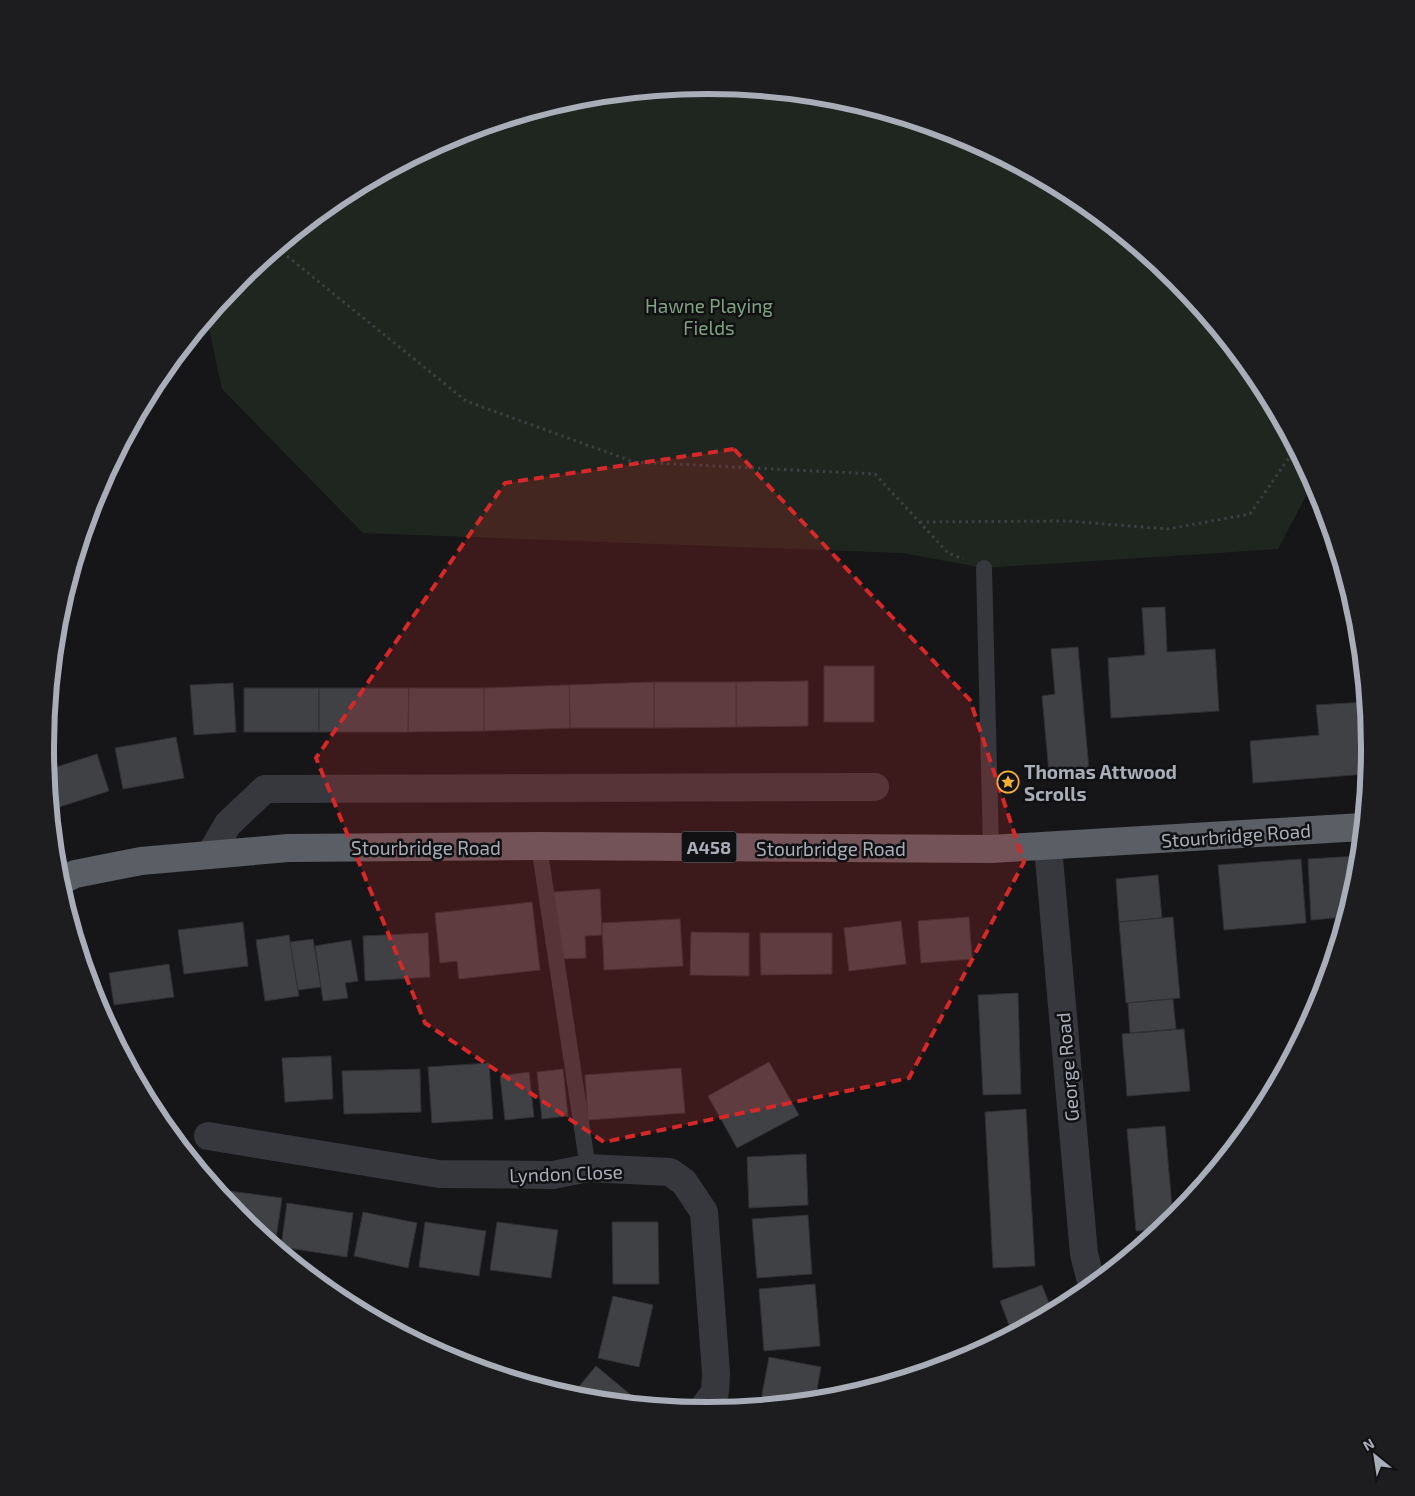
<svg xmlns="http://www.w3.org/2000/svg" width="1415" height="1496" font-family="'Exo 2',sans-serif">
<rect width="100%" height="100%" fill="#161618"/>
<!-- green -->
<path fill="#1e261f" d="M708 86 837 98 961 136 1076 197 1176 280 1259 380 1313 483 1278 549 984 568 902 553 363 533 222 389 207 319 239 279 340 197 454 136 579 98Z"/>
<!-- building -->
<g fill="#404145" stroke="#303034">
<path d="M1165 607 1167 652 1215 649 1219 711 1111 718 1108 658 1145 655 1142 608Z"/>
<path d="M1078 647 1089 769 1049 773 1042 696 1055 694 1051 649Z"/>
<rect x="824" y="666" width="50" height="56"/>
<path d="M808 681V726L736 727V682Z"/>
<path d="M654 682H736V727L654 728Z"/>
<path d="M654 682V728H570L569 685Z"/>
<path d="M233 683 236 732 194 735 190 685Z"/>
<path d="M569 685 570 728 484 731V688Z"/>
<rect x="244" y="688" width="75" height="44"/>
<path d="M319 688H409L408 732H319Z"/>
<path d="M409 688H484V731L408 732Z"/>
<path d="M1365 702 1370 748 1367 774 1253 783 1250 741 1319 735 1316 705Z"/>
<path d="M176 737 184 778 123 789 115 748Z"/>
<path d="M97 754 109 791 53 809 47 770Z"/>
<path d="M1359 856 1357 878 1345 917 1311 920 1308 859Z"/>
<path d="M1301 859 1306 923 1224 930 1218 865Z"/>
<path d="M1158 875 1162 918 1119 922 1116 879Z"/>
<path d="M600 889 602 935 585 936 586 958 557 959 553 892Z"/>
<path d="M532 902 540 970 459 979 457 961 440 963 435 913Z"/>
<path d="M969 917 972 959 921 963 918 921Z"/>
<path d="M1173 917 1180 998 1126 1003 1119 922Z"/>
<path d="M680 919 683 966 604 970 602 923Z"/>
<path d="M901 921 906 964 849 971 844 928Z"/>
<path d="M243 922 248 966 184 974 178 930Z"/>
<path d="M691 932 749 933V976L690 975Z"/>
<path d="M428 933 430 977 365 981 363 936Z"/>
<path d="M760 933H832V974L761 975Z"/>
<path d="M289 935 299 996 265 1001 256 940Z"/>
<path d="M313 939 321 987 298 990 290 942Z"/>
<path d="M351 940 358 981 345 983 348 998 323 1001 315 946Z"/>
<path d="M169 964 174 997 114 1005 109 973Z"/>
<path d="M1018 993 1021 1094 983 1095 978 995Z"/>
<path d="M1173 999 1176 1029 1130 1033 1128 1003Z"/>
<path d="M1184 1029 1190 1091 1127 1096 1122 1034Z"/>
<path d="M331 1056 333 1099 285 1102 282 1058Z"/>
<path d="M769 1062 799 1115 737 1148 708 1096Z"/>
<path d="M489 1063 493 1119 432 1123 428 1067Z"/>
<path d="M681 1068 685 1113 588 1120 585 1075Z"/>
<path d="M420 1069 421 1112 344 1114 342 1071Z"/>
<path d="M563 1069 568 1116 542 1119 537 1072Z"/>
<path d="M529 1072 534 1117 505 1120 500 1076Z"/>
<path d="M1026 1109 1035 1266 993 1268 985 1112Z"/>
<path d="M1165 1126 1173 1219 1161 1229 1136 1231 1127 1129Z"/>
<path d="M806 1154 808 1205 749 1208 747 1157Z"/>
<path d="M222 1190 282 1198 275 1246 239 1216 221 1195Z"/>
<path d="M287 1203 353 1213 347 1257 281 1247Z"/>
<path d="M363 1212 417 1223 408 1268 354 1256Z"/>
<path d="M808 1215 812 1274 757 1278 752 1219Z"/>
<path d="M425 1222 486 1231 479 1276 419 1267Z"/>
<path d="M497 1222 558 1230 551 1278 490 1270Z"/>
<path d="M612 1222H658L659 1284H613Z"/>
<path d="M815 1284 820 1346 764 1351 759 1289Z"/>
<path d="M1042 1285 1052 1311 1012 1333 1000 1301Z"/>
<path d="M613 1296 653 1305 639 1367 598 1358Z"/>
<path d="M769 1357 821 1367 815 1400 760 1405Z"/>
<path d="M596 1366 631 1395 625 1402 571 1396Z"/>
</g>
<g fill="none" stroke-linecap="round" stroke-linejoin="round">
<!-- path -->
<g stroke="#3d3f44" stroke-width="3" stroke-dasharray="2.5 4" stroke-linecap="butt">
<path d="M277 248 466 401 634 462 875 474 948 553 963 559"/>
<path d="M920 522 1068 521 1168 529 1250 514 1295 449"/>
</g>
<!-- service -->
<g stroke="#37383d" stroke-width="16">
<path d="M984 568 991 849"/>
<path d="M539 846 588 1168"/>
</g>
<!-- minor -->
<g stroke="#37383d" stroke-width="28">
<path d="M1048 847 1084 1254 1092 1285"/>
<path d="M210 855 228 824 265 789 875 787"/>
<path d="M208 1136 439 1174 553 1175 588 1168 670 1172 684 1182 704 1212 716 1373 715 1392 702 1410"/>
</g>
<!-- trunk -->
<path stroke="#5b5e65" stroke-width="28" d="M59 882 75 874 141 861 288 848 539 846 991 849 1362 827"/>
</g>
<!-- marked area -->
<path fill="#d62828" fill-opacity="0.2" stroke="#d62828" stroke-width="4" stroke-dasharray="10 6" stroke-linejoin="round" d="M734 449 970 700 1024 862 909 1078 604 1142 425 1023 316 758 505 483Z"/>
<!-- icons -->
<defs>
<g id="sight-ring" transform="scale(1.125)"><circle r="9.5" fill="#111113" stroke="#f2b134" stroke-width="1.5"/><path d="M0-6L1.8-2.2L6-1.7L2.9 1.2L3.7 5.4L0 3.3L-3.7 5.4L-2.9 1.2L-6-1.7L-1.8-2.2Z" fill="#f2b134"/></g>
</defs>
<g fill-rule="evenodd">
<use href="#sight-ring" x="1008" y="782"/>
</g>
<g text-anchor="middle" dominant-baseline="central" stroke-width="5" stroke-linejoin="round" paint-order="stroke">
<!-- shield labels -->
<rect fill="#111113" stroke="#7b7e86" stroke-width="1" x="681.5" y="831.5" width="55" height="31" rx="4"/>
<g font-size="18" font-weight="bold" fill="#a8adb8">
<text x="709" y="847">A458</text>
</g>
<!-- park labels -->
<g font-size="19" fill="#7fa381" stroke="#111113">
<text x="709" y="305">Hawne Playing<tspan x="709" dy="22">Fields</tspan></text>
</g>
<!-- poi labels -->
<g font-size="19" font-weight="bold" fill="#a8adb8" stroke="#111113" text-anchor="start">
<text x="1024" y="771">Thomas Attwood<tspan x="1024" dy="22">Scrolls</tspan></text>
</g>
<!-- street labels -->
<g font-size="19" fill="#a8adb8" stroke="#111113">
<text transform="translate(1236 835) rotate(-4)">Stourbridge Road</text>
<text x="426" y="847">Stourbridge Road</text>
<text x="831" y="848">Stourbridge Road</text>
<text transform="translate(1067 1067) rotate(-95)">George Road</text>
<text transform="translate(566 1173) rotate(-2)">Lyndon Close</text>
</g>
</g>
<!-- crop -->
<path d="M0 0H1415V1496H0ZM707 94H708A653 653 0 0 1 1361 747V749A653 653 0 0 1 708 1402H707A653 653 0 0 1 54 749V747A653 653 0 0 1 707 94Z" fill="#1d1d20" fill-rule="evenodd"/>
<path fill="none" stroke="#a8adb8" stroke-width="6" d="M707 94H708A653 653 0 0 1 1361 747V749A653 653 0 0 1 708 1402H707A653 653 0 0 1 54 749V747A653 653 0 0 1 707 94Z"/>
<!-- north arrow -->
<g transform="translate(1375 1456) rotate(330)" stroke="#111113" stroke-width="4" paint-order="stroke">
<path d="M0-4L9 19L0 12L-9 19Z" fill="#a8adb8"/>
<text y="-8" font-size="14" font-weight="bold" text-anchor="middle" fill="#a8adb8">N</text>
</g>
</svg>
